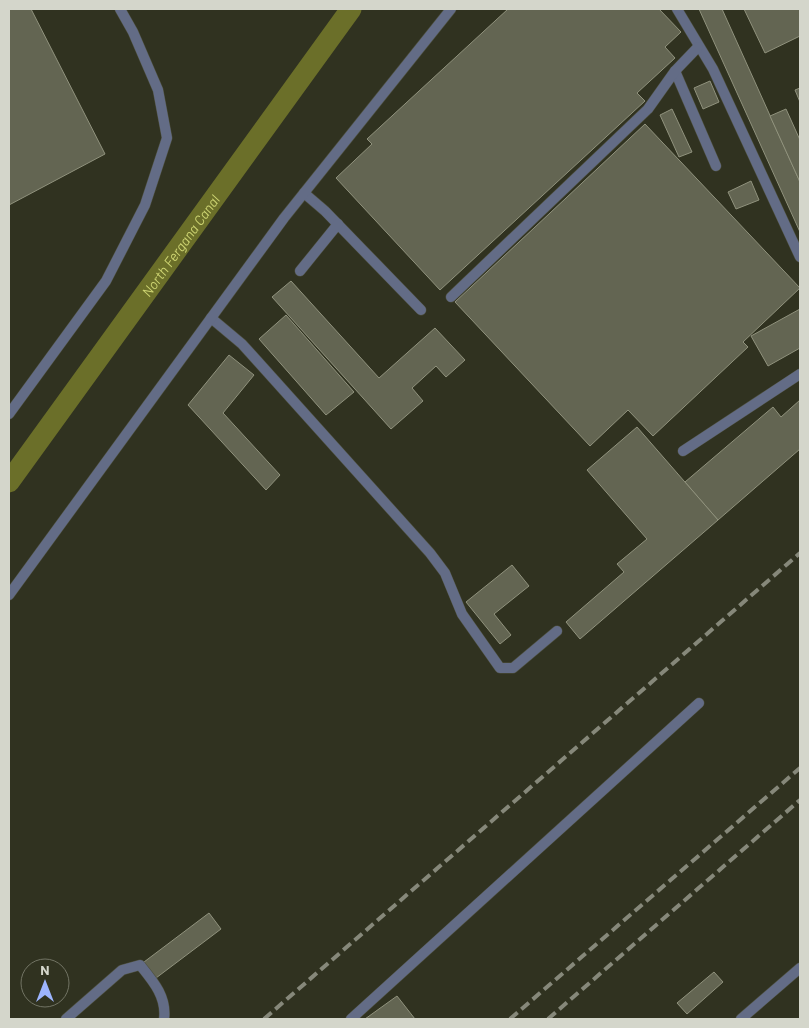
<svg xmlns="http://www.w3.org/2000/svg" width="809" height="1028" font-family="Barlow,sans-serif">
<rect width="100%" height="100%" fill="#303220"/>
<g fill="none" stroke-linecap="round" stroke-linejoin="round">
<!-- canal -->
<path stroke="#6b6f29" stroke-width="21" id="s1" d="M9 482 351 9"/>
</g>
<!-- building -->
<g fill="#636552" stroke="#90927d">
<path d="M9 9H31L105 154 9 205Z"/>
<path d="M508 9H659L681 32 665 47 675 58 637 93 645 101 440 290 336 178 372 144 367 139Z"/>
<path d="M699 9H722L800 182V232Z"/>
<path d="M744 9H800V36L765 53Z"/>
<path d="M710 81 719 102 703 109 694 88Z"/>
<path d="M800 88V102L795 90Z"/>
<path d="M672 109 692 152 679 157 660 115Z"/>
<path d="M786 109 800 140V182L770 116Z"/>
<path d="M645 124 800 288 743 342 748 347 653 436 628 410 590 446 455 302Z"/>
<path d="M751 181 759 200 736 209 728 192Z"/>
<path d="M291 281 379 378 435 328 465 360 446 377 436 366 412 388 423 401 391 429 272 297Z"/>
<path d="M800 309V348L768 366 751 336Z"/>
<path d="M286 315 354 392 326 415 259 339Z"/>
<path d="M229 355 254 375 223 413 280 475 266 490 188 405Z"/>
<path d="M800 400V449L718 520 685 482 773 407 781 417Z"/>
<path d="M637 427 718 520 580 639 566 622 624 572 617 564 647 539 587 470Z"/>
<path d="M512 565 529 586 494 614 511 635 500 644 466 602Z"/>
<path d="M209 913 221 929 156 978 144 962Z"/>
<path d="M714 972 723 982 687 1014 677 1003Z"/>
<path d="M397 996 415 1019H365Z"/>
</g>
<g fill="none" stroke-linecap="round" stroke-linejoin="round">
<!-- lane casing -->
<g stroke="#4e503f" stroke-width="11">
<g id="lane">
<path d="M677 9 713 69 800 257"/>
<path d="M675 71 716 166"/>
<path d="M304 193 325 211 421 310"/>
<path d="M300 271 338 224"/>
<path d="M451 297 648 109 675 71 698 47"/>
<path d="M211 318 242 344 430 553 445 573 462 614 500 668H513L557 631"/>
<path d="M683 451 800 374"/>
<path d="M66 1019 122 970 140 965C153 981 167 997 164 1019"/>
<path d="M351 1019 699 703"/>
<path d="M741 1019 800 968"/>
</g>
</g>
<!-- street casing -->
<g stroke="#4e503f" stroke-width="11">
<g id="street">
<path d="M9 414 106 281 145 205 167 138 158 90 133 32 120 9"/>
<path d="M9 595 284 218 451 9"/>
</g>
</g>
<!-- lane -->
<use href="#lane" stroke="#636c86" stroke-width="10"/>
<!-- street -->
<use href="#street" stroke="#636c86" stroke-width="10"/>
<!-- rail -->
<g stroke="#86887a" stroke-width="4" stroke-dasharray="10 5" stroke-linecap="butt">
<path d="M264 1019 800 553"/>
<path d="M510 1019 800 768"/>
<path d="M548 1019 800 800"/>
</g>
</g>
<g text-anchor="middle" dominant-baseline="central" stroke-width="4.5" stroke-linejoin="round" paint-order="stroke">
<!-- water labels -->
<g font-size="14" font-style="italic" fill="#ccd371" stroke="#303220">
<text stroke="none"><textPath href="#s1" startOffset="292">North Fergana Canal</textPath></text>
</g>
</g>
<!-- border -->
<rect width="809" height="1028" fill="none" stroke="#d4d6cb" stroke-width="20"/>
<!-- north arrow -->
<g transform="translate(45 983)"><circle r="24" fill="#303220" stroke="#727464"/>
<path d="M0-4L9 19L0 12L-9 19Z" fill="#9cb4fd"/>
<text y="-8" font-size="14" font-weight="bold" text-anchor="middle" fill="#d4d6cb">N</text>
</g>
</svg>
